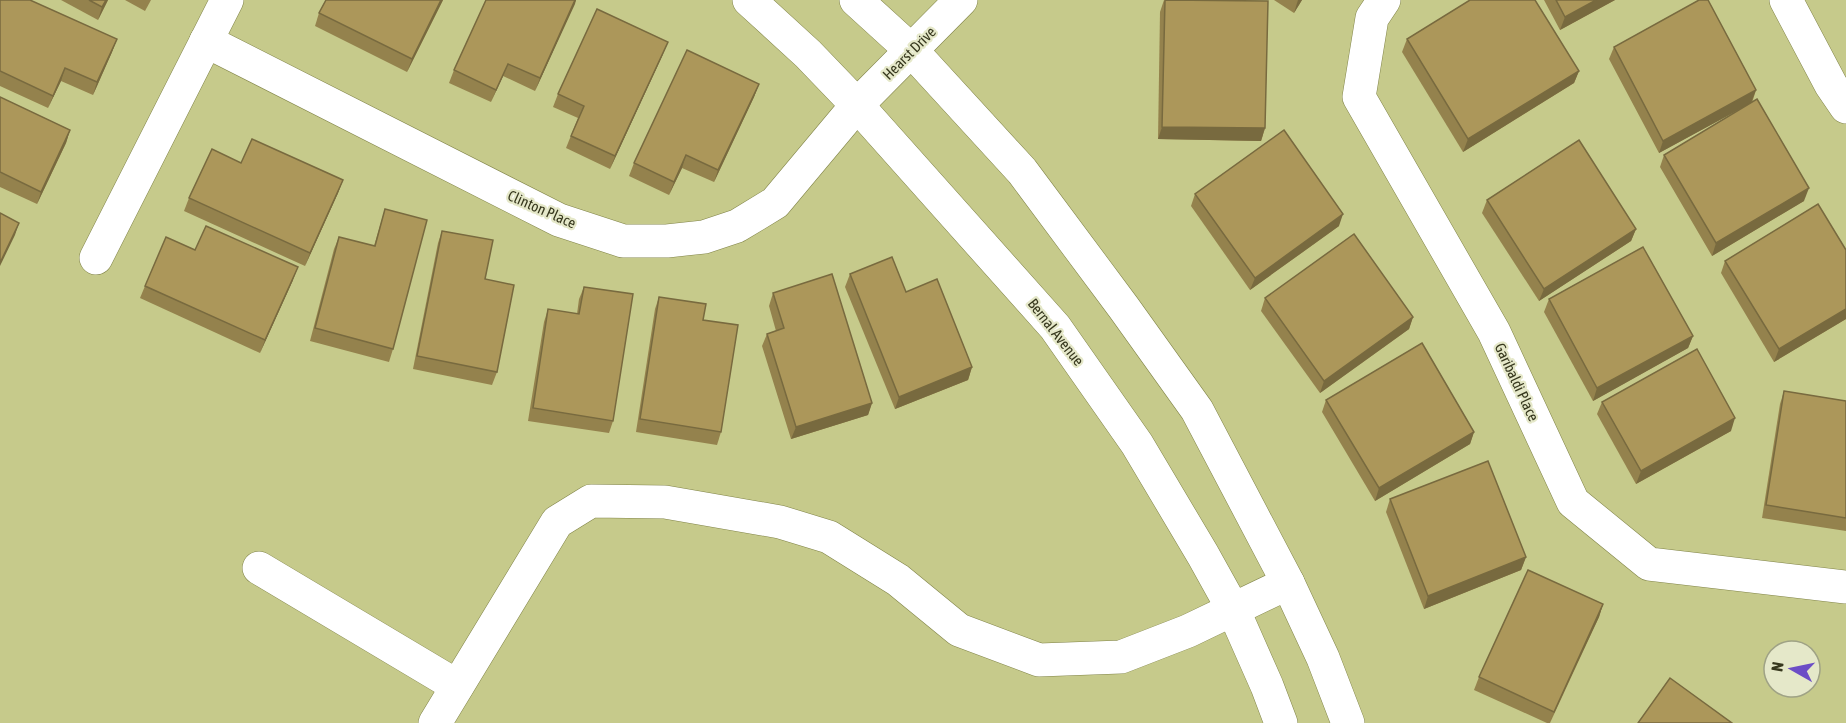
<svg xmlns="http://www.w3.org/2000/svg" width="1846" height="723" font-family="'Asap Condensed',sans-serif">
<rect width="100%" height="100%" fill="#c6ca8b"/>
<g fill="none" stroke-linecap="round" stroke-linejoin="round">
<!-- minor casing -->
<g stroke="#818448" stroke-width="34">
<g id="minor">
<path d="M1384 0 1372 18 1359 97 1494 332 1573 502 1649 564 1846 587"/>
<path d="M1786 0 1831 85 1846 107"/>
<path d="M206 41 559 220 623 241H667L704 237 737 226 775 203 857 105 961 0"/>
<path d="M96 258 227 0"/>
<path d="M259 568 457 686"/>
<path d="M435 723 557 522 591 501 665 502 780 522 829 537 898 580 959 630 1039 660 1121 657 1188 631 1288 583"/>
</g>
</g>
<!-- major casing -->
<g stroke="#818448" stroke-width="34">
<g id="major">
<path d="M749 0 808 54 857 105 1055 327 1137 444 1203 555 1233 609 1267 686 1281 723"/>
<path d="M856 0 912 51 1022 171 1124 308 1197 410 1288 583 1323 658 1348 723"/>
</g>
</g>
<!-- minor -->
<use href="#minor" stroke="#fff" stroke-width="33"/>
<!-- major -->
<use href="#major" stroke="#fff" stroke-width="33"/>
</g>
<!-- wall -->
<g fill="#94824d">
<path d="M0 0 117 39 112 52 93 95 61 81 48 108 0 86Z"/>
<path d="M61 0H108L98 20Z"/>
<path d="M125 0H151L145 11Z"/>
<path d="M326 0H443L407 72 315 26 319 13Z"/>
<path d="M486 0H576L535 91 503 76 491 102 449 83 454 70Z"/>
<path d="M1164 0 1265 128 1261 141 1158 139 1160 12Z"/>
<path d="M1274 0H1302L1294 13Z"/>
<path d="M1544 0H1615L1560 30Z"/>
<path d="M1407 39 1579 71 1574 83 1463 152 1402 52Z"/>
<path d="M1614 47 1756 90 1752 103 1804 201 1712 256 1660 167 1664 155 1744 107 1659 153 1609 59Z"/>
<path d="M663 54 610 169 566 148 578 118 553 107 558 94Z"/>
<path d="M759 84 754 97 714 182 682 168 669 195 629 176 634 163Z"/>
<path d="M0 97 70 130 66 143 37 204 0 187Z"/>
<path d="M343 180 338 193 305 266 184 211 189 198Z"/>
<path d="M1195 194 1339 226 1250 290 1191 206Z"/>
<path d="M1487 200 1636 229 1631 241 1539 301 1482 213Z"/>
<path d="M385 209 393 349 389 362 310 341 334 249 339 237 374 246Z"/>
<path d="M442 231 485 279 497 372 492 385 413 369 438 243Z"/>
<path d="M195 250 293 280 260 353 140 298 145 286Z"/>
<path d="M1846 250V319L1774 362 1721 273 1725 261Z"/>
<path d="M850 274 906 292 972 367 968 380 895 409 845 287Z"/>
<path d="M584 287 613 421 609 433 528 421 544 322 548 309 577 314 579 299Z"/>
<path d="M773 293 872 403 868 415 791 439 762 346 767 334 776 331 769 306Z"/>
<path d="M659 297 703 320 721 432 717 445 636 432 655 309Z"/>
<path d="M1265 298 1413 317 1409 329 1320 393 1261 311Z"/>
<path d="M1549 299 1693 336 1688 348 1593 401 1544 312Z"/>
<path d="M1784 391 1846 401V531L1762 518 1780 404Z"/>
<path d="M1326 400 1474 432 1470 444 1375 501 1322 412Z"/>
<path d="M1602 402 1731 431 1636 484 1597 414Z"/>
<path d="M1390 499 1526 557 1521 570 1424 609 1386 512Z"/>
<path d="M1603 604 1599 617 1550 723H1547L1474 690 1479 677Z"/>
</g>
<!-- shaded-wall -->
<g fill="#786a3f">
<path d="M106 0H108L98 20 102 7Z"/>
<path d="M441 0H443L407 72 412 59Z"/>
<path d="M575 0H576L575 4 535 91 540 78Z"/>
<path d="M1298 0H1302L1294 13Z"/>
<path d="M1596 0H1615L1560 30 1565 17Z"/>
<path d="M117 39 112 52 93 95 97 82Z"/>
<path d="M668 42 663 54 610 169 615 156Z"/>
<path d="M508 64 503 76 491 102 496 90Z"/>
<path d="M65 68 61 81 48 108 53 96Z"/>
<path d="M1579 71 1574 83 1463 152 1468 139Z"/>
<path d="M759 84 754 97 714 182 718 170Z"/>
<path d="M1756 90 1751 103 1659 153 1663 141Z"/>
<path d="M1162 127 1265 128 1261 141 1158 139Z"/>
<path d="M70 130 66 143 37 204 41 192Z"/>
<path d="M686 155 682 168 669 195 674 182Z"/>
<path d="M343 180 338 193 305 266 310 253Z"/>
<path d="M1809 188 1804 201 1712 256 1716 243Z"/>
<path d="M1343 214 1339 226 1250 290 1255 278Z"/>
<path d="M19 223 15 235 0 266V263Z"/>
<path d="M1636 229 1631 241 1539 301 1544 289Z"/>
<path d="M298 267 293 280 260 353 265 340Z"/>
<path d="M1846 309V319L1774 362 1779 349Z"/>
<path d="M1413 317 1409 329 1320 393 1324 381Z"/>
<path d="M1693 336 1688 348 1593 401 1597 388Z"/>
<path d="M972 367 968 380 895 409 899 397Z"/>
<path d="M872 403 868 415 791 439 796 427Z"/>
<path d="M1735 418 1731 431 1636 484 1641 471Z"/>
<path d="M1474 432 1470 444 1375 501 1379 488Z"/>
<path d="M1526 557 1521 570 1424 609 1428 596Z"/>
<path d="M1603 604 1599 617 1549 723 1554 712Z"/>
</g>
<!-- building -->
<g fill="#ac975a" stroke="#786a3f" stroke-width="1.5">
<path d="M0 0H30L117 39 97 82 65 68 53 96 0 71Z"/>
<path d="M89 0H106L102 7Z"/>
<path d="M326 0H441L412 59 319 13Z"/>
<path d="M486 0H575L540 78 508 64 496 90 454 70Z"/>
<path d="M1165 0 1268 1 1265 128 1162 127Z"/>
<path d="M1470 0H1535L1579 71 1468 139 1407 39Z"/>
<path d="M1556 0H1596L1565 17Z"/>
<path d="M1699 0H1708L1756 90 1663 141 1614 47Z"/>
<path d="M597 9 668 42 615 156 571 136 584 106 558 94Z"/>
<path d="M687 50 759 84 718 170 686 155 674 182 634 163Z"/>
<path d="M0 97 70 130 41 192 0 172Z"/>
<path d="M1757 99 1809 188 1716 243 1664 155Z"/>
<path d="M1284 130 1343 214 1255 278 1195 194Z"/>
<path d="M252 139 343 180 310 253 189 198 212 149 241 163Z"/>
<path d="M1579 140 1636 229 1544 289 1487 200Z"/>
<path d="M1818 204 1846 250V309L1779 349 1725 261Z"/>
<path d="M385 209 427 220 393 349 315 328 339 237 375 246Z"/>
<path d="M0 213 19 223 0 263Z"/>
<path d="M206 226 298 267 265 340 145 286 166 237 195 250Z"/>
<path d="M442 231 493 240 485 279 514 285 497 372 417 356Z"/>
<path d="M1354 234 1413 317 1324 381 1265 298Z"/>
<path d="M1643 247 1693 336 1597 388 1549 299Z"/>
<path d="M892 257 906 292 937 279 972 367 899 397 850 274Z"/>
<path d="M832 274 872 403 796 427 767 334 784 328 773 293Z"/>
<path d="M584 287 633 294 613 421 533 408 548 309 579 314Z"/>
<path d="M659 297 706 304 703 320 738 325 721 432 640 419Z"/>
<path d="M1422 343 1474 432 1379 488 1326 400Z"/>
<path d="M1697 349 1735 418 1641 471 1602 402Z"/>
<path d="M1784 391 1846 401V518L1766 505Z"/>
<path d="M1488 461 1526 557 1428 596 1390 499Z"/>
<path d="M1528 570 1603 604 1554 712 1479 677Z"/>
<path d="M1670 678 1732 723H1638Z"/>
</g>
<g text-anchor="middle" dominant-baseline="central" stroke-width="4.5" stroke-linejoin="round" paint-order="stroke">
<!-- street labels -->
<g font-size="15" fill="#37381e" stroke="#e5e8c9">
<text transform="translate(909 53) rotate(-45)">Hearst Drive</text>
<text transform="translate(542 209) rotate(24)">Clinton Place</text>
<text transform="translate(1056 332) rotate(52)">Bernal Avenue</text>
<text transform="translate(1517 382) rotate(65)">Garibaldi Place</text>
</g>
</g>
<!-- north arrow -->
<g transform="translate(1792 669) rotate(279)"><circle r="28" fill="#e5e8c9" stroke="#9fa285" stroke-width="1.5"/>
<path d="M0-4.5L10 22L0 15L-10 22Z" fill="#6c4dc6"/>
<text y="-9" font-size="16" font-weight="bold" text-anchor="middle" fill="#37381e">N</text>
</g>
</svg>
